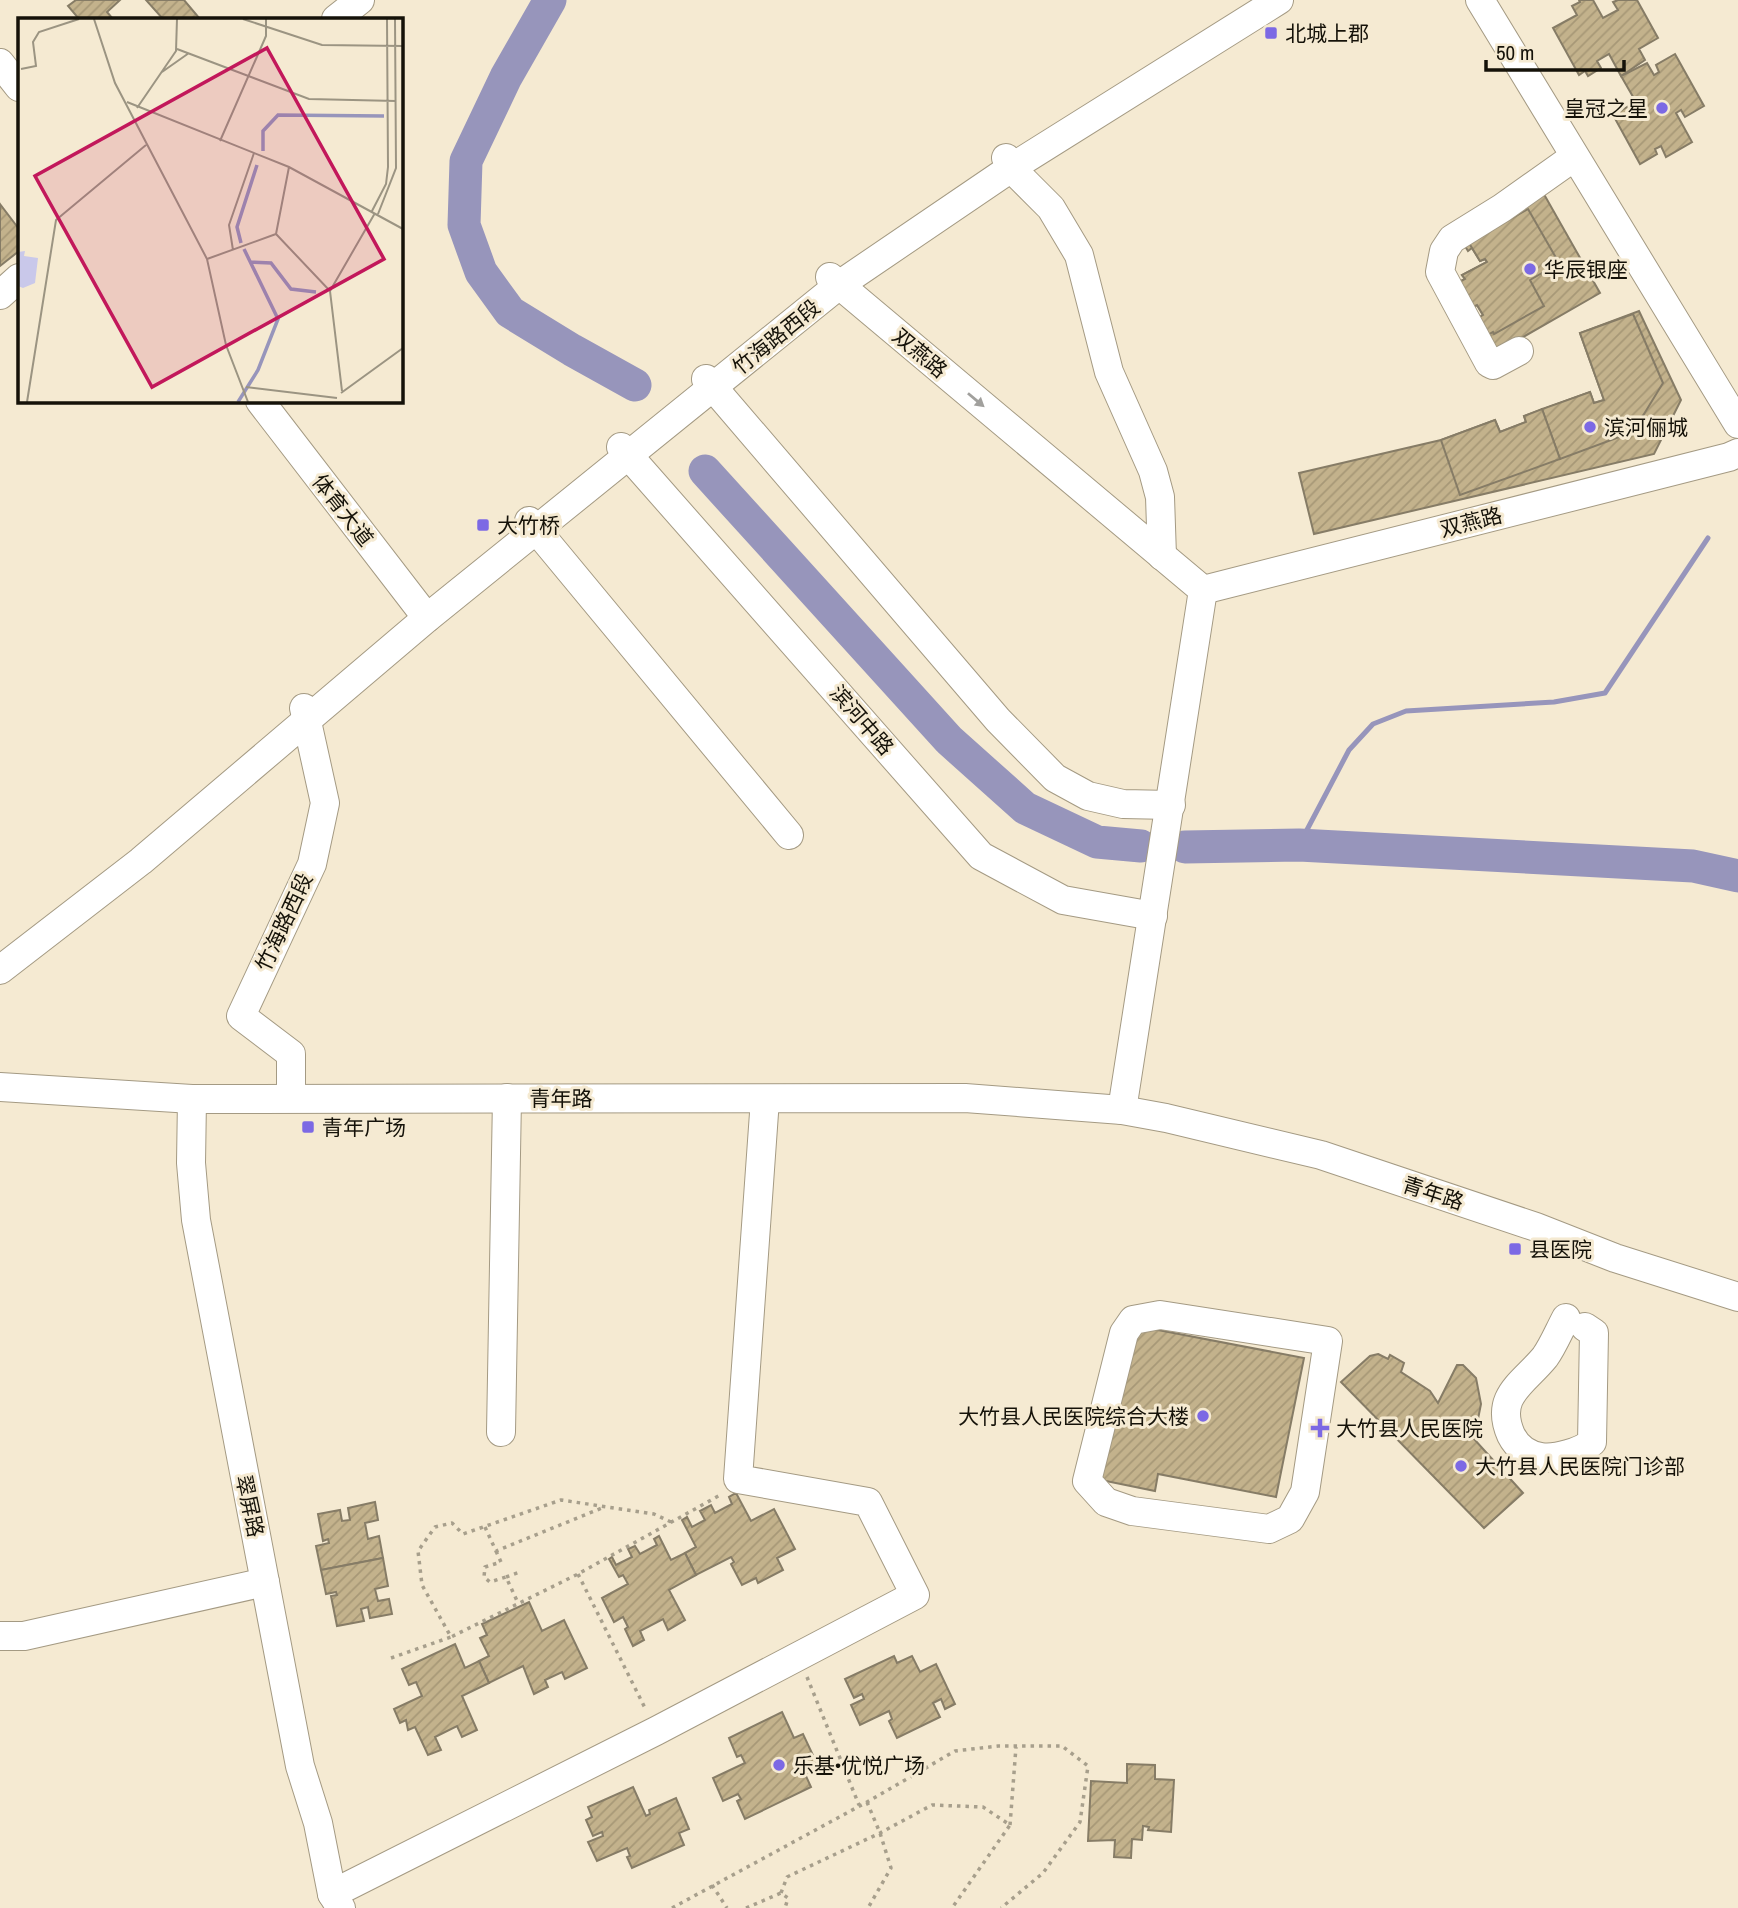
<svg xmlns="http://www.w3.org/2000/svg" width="1738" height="1908" font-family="'Archivo Narrow','Noto Sans SC',sans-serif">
<defs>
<pattern id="building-hatch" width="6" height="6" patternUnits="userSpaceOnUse" patternTransform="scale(1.75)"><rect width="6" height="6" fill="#c3b28c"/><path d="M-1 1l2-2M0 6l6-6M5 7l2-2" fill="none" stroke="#a79877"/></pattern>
</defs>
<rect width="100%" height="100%" fill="#f5ead2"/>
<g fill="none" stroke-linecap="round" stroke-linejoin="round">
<!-- stream -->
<path stroke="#9795bb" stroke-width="5" d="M1299 845 1349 750 1373 724 1406 711 1554 702 1605 693 1708 538"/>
<!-- river -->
<g stroke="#9795bb" stroke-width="33">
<path d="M550 0 506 77 466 161 464 225 481 272 510 312 572 350 635 385"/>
<path d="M705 471 949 740 1025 808 1097 842 1141 846"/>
<path d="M1185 847 1299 845 1693 866 1738 876"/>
</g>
</g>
<!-- building -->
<g fill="url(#building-hatch)" stroke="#867c66" stroke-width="2">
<path d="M76 0H120L107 12 113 19H79L68 6Z"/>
<path d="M146 0H184L200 19H163Z"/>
<path d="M1579 0H1593L1603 18 1618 10 1613 2 1618 0H1637L1658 38 1639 49 1645 60 1621 76 1609 54 1597 61 1601 68 1588 76 1585 71 1579 75 1553 28 1577 15 1572 6 1580 2Z"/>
<path d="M1675 54 1704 106 1685 117 1681 110 1676 113 1692 142 1666 157 1661 146 1655 149 1657 154 1640 164 1613 115 1636 102 1621 76 1647 63 1654 75 1659 72 1656 65Z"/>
<path d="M1541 189 1600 293 1490 356 1471 322 1483 315 1477 305 1473 307 1455 284 1465 279 1462 275 1487 262 1485 259 1480 261 1472 248 1468 251 1459 236Z"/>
<path d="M0 204 19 229V251L0 266Z"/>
<path d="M1528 209 1559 263 1530 280 1544 306 1494 334 1493 332 1481 339 1471 322 1483 315 1477 305 1473 307 1455 284 1465 279 1462 275 1487 262 1485 259 1480 261 1469 243Z"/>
<path d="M1639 311 1681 400 1654 454 1314 534 1299 473 1441 440 1495 420 1500 432 1526 422 1524 416 1590 392 1594 403 1604 400 1580 333Z"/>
<path d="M1633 314 1663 383 1633 432 1560 459 1542 409 1590 392 1594 403 1604 400 1580 333Z"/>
<path d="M1542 409 1560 459 1460 495 1441 440 1495 420 1500 432 1526 422 1524 416Z"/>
<path d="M1132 1325 1304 1358 1276 1497 1158 1474 1155 1491 1101 1480Z"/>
<path d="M1378 1354 1388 1359 1390 1355 1404 1363 1401 1372 1430 1391 1438 1403 1457 1365H1463L1476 1378 1481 1404 1474 1439 1523 1493 1484 1528 1341 1382 1370 1356Z"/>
<path d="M736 1493 751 1521 774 1509 795 1549 777 1558 783 1570 758 1583 756 1578 742 1585 731 1564 734 1562 731 1557 696 1575 685 1553 696 1547 682 1520 687 1517 692 1527 705 1520 700 1511 711 1505 715 1513 732 1504 729 1497Z"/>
<path d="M375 1502 378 1520 365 1523 368 1539 379 1536 383 1558 321 1570 316 1546 329 1543 328 1539 323 1541 318 1514 340 1510 342 1521 350 1520 348 1508Z"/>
<path d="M659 1536 671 1560 685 1553 696 1575 669 1590 685 1620 668 1630 663 1619 640 1631 644 1640 633 1646 625 1629 628 1627 623 1617 614 1622 602 1598 628 1584 623 1575 619 1577 609 1559 612 1557 616 1565 632 1557 628 1549 635 1546 640 1554 657 1545 654 1539Z"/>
<path d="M383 1558 388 1586 375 1589 378 1601 389 1599 392 1614 370 1618 368 1607 361 1609 364 1621 337 1626 331 1596 337 1595 336 1592 326 1594 321 1570Z"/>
<path d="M529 1602 542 1631 564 1620 587 1668 565 1679 562 1672 545 1680 548 1687 534 1694 523 1666 489 1683 479 1661 489 1656 480 1638 487 1635 482 1624Z"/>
<path d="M455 1644 465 1668 479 1661 489 1683 462 1696 477 1730 462 1737 457 1726 435 1737 441 1750 428 1755 415 1727 408 1730 406 1720 400 1723 394 1709 422 1696 416 1682 409 1685 402 1669Z"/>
<path d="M894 1656 897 1663 912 1656 920 1672 936 1664 955 1704 945 1709 941 1699 933 1703 940 1717 897 1738 889 1721 892 1719 889 1711 860 1725 851 1705 864 1699 862 1694 854 1698 845 1679Z"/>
<path d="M782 1712 794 1738 803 1734 819 1768 805 1774 811 1787 745 1819 737 1801 741 1799 738 1794 723 1801 713 1778 745 1763 741 1755 737 1757 729 1738Z"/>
<path d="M1127 1764 1155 1765V1779L1174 1780 1171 1832 1148 1830 1149 1827 1143 1826 1142 1840 1132 1839 1131 1858 1114 1857 1115 1840 1088 1841 1091 1781 1127 1783Z"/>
<path d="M633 1787 646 1816 650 1814 649 1810 676 1798 689 1829 679 1833 684 1845 632 1868 627 1857 630 1856 627 1848 597 1861 588 1842 603 1836 602 1832 593 1836 586 1820 592 1817 588 1807Z"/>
</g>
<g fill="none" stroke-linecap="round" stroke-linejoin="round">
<!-- minor casing -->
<g stroke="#a49a83" stroke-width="30">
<g id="minor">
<path d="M1480 0 1738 424"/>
<path d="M336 19 360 0"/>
<path d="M0 63 19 87"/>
<path d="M1006 158 1011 168 1051 208 1079 255 1109 372 1153 471 1160 497 1162 556"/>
<path d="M830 277 1203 590"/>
<path d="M0 295 19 278"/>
<path d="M1519 351 1493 365 1489 363 1440 272 1444 251 1452 239 1502 208 1574 157"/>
<path d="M706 379 998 720 1055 778 1088 796 1123 804 1171 805"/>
<path d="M260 401 427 618"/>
<path d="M621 447 981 856 1063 900 1153 916"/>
<path d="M529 521 789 835"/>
<path d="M1203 590 1729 457 1738 453"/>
<path d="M0 970 141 861 427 618 839 285 1011 168 1279 0"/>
<path d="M0 1087 192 1099 965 1098 1122 1110 1166 1118 1321 1155 1536 1227 1615 1258 1738 1297"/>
<path d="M291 1098V1054L241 1016 312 864 325 803 304 708"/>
<path d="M192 1099 191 1163 196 1220 300 1766 318 1823 332 1894 341 1908"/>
<path d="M1122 1110 1203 590"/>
<path d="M1160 1315 1328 1341 1305 1492 1290 1519 1269 1529 1132 1511 1106 1502 1087 1481 1124 1333 1133 1320Z"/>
<path d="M1566 1318C1559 1331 1553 1346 1545 1357 1523 1384 1494 1396 1511 1435 1517 1447 1528 1455 1541 1457 1555 1459 1582 1452 1592 1442L1594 1333 1585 1327"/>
<path d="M501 1432 507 1098"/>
<path d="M0 1636H24L265 1582"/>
<path d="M332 1894 656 1731 915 1595 868 1502 738 1479 765 1099"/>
</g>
</g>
<!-- path -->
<g stroke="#a79f8c" stroke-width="3.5" stroke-dasharray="3.5 5" stroke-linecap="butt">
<path d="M671 1522 654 1514 561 1500 463 1534 452 1523 435 1527 418 1551 422 1585 451 1637 578 1574 722 1494"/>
<path d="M485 1527 496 1551 602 1508"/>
<path d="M496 1551 501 1562 485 1567 484 1577 490 1582 506 1577 518 1603"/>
<path d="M578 1574 646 1710"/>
<path d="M506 1577 520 1572"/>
<path d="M391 1658 451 1637"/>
<path d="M807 1677 859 1805"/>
<path d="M867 1802 880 1833 891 1868 868 1908"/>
<path d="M1010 1825 1016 1747"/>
<path d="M712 1885 727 1908"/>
<path d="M781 1893 787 1877 880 1833 932 1805 983 1807 1010 1825 952 1908"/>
<path d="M672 1908 867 1802 955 1751 998 1746H1062L1088 1766 1080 1822 1043 1873 1001 1908"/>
<path d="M746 1908 781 1893 788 1898 785 1908"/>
</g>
<!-- minor -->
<use href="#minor" stroke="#fff" stroke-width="28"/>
</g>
<!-- one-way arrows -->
<defs><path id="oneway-solid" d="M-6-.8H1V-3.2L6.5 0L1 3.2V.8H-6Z" transform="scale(1.75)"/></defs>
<use fill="#a1a09d" href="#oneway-solid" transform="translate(976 400) rotate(40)"/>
<!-- markers -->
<g fill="#7c69e4" stroke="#f5ead2" stroke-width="2.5">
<rect x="1264" y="26" width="14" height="14" rx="3.5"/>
<circle cx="1662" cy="108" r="7"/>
<circle cx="1530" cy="269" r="7"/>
<circle cx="1590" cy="427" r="7"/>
<rect x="476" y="518" width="14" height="14" rx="3.5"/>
<rect x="301" y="1120" width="14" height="14" rx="3.5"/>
<rect x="1508" y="1242" width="14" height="14" rx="3.5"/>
<circle cx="1203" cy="1416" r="7"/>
<path d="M1316.5 1417.5h7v7h7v7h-7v7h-7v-7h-7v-7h7z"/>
<circle cx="1461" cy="1466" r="7"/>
<circle cx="779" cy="1765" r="7"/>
</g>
<g text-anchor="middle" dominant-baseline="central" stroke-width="6" stroke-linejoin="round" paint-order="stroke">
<!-- poi labels -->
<g font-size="21" fill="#151209" stroke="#f5ead2" text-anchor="start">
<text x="1285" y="33">北城上郡</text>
<text x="1648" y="108" text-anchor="end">皇冠之星</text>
<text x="1544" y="269">华辰银座</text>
<text x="1604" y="427">滨河俪城</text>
<text x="497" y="525">大竹桥</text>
<text x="322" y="1127">青年广场</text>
<text x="1529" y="1249">县医院</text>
<text x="1189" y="1416" text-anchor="end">大竹县人民医院综合大楼</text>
<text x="1336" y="1428">大竹县人民医院</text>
<text x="1475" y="1466">大竹县人民医院门诊部</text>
<text x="793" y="1765">乐基•优悦广场</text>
</g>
<!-- street labels -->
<g font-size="21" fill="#151209" stroke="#f5ead2">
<text transform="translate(776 337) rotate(-39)">竹海路西段</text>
<text transform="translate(920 353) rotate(40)">双燕路</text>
<text transform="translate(343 510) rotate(52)">体育大道</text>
<text transform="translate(1471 522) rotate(-14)">双燕路</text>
<text transform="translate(862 720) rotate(49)">滨河中路</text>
<text transform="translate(284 922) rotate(-65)">竹海路西段</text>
<text x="561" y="1098">青年路</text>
<text transform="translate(1433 1193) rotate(18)">青年路</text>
<text transform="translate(250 1506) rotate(78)">翠屏路</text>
</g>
</g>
<!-- overview -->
<g transform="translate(18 18)">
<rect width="385" height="385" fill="#f5ead2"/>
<path d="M7 233 6 238 20 240 17 265 5 270 0 268V234Z" fill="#c9c8ea"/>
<path fill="none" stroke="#9795bb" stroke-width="3.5" d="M245 133V113L260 97 366 98M223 225 219 209 239 147M233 244 253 245 273 271 298 274M220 384 240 352 260 301 226 231"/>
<path fill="none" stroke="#9b9482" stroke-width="2" d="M76 1 97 65 189 241 208 327 230 384M225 1 304 27 385 28M159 31 291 81 378 83M3 51 18 48 15 24 21 14 61 1M144 54 171 35M109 84 271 149 385 211M119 90 158 33 159 1M202 123 248 18V1M354 193 368 166 370 149 369 1M360 196 378 150 377 1M258 216 312 273M258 216 271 149M215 232 211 207 236 135M189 241 258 216M228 369 319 380M324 373 312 273 357 195M323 375 385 330M9 384 38 202 128 127"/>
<path fill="#c2185b" fill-opacity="0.15" stroke="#c2185b" stroke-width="3.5" d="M249 30 366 241 134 369 17 158Z"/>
<rect width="385" height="385" fill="none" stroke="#151209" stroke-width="3.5"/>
</g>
<!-- scale -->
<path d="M1486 60v10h138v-10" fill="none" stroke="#151209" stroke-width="3.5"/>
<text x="1496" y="60" font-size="21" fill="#151209" stroke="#f5ead2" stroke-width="5" paint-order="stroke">50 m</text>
</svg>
